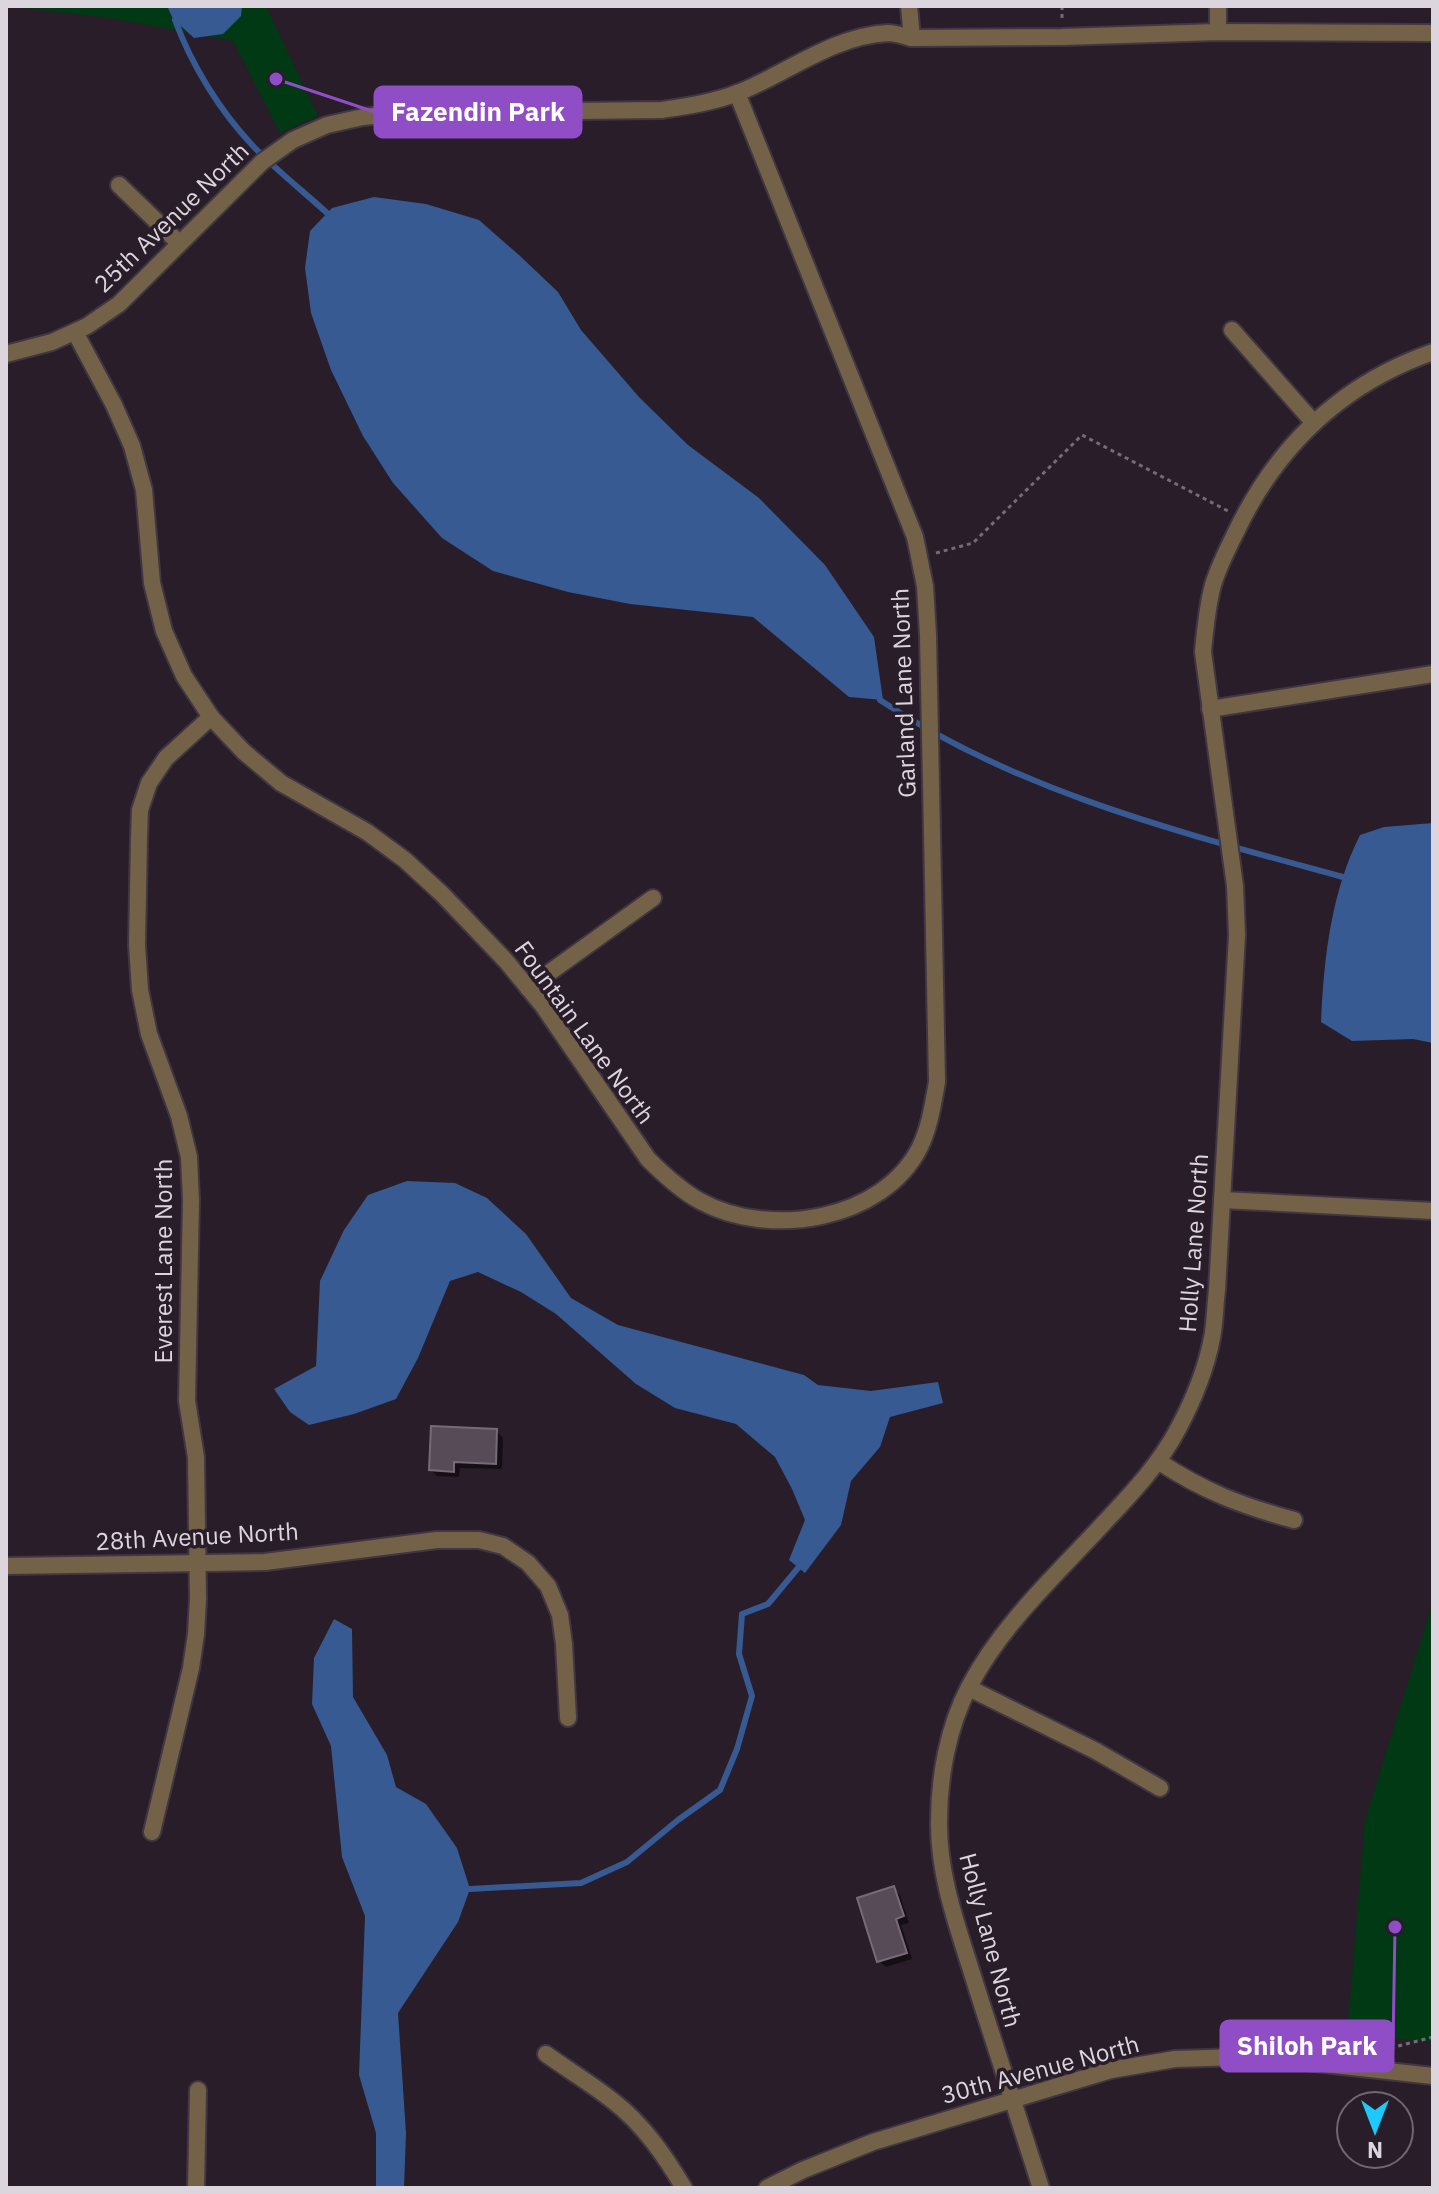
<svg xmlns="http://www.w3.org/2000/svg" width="1439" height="2194" font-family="'IBM Plex Sans',sans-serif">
<rect width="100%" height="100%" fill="#281d29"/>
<!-- green -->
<g fill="#003913">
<path d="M6 6H266L318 116 280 133 233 41 111 18Z"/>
<path d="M1433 1602V2042L1347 2034 1365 1820Z"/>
</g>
<!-- water -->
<g fill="#365a91">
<path d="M167 6H242L241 16 223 34 194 38 173 19Z"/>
<path d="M374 197 426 204 479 220 519 255 558 292 581 330 639 397 688 445 759 498 825 565 874 637 883 700 849 697 753 617 630 604 568 592 493 571 442 538 393 483 363 436 331 370 311 313 305 268 310 231 332 208Z"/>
<path d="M1433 823V1043L1413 1039 1352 1041 1321 1022C1324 957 1331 893 1360 835L1384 827Z"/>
<path d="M407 1181 455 1183 487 1198 526 1234 571 1298 618 1325 804 1375 818 1385 871 1391 938 1382 943 1403 890 1417 880 1447 851 1481 841 1525 805 1573 789 1560 805 1520 792 1489 775 1457 736 1424 675 1408 636 1384 556 1314 521 1292 478 1272 450 1281 418 1358 396 1399 354 1414 309 1425 290 1412 274 1389 316 1366 320 1281 344 1230 368 1195Z"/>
<path d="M334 1619 352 1629 353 1697 387 1755 396 1787 426 1804 457 1848 470 1889 458 1922 398 2013 406 2133 404 2188H376V2133L359 2075 365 1916 342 1857 331 1746 312 1704 314 1658Z"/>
</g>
<!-- shadow -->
<g fill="#0007">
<path d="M496 1431 503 1438 502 1469 460 1468 459 1477 437 1476 431 1470Z"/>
<path d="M894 1889 900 1895 909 1923 901 1925 912 1959 886 1967 879 1961Z"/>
</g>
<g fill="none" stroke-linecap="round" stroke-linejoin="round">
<!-- stream -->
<g stroke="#365a91" stroke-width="6">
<path d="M175 20C192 66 220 111 253 146 276 170 303 191 327 213"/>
<path d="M880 700C1020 793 1183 833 1343 877"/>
<path d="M470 1889 581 1883 627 1862 678 1820 720 1790 737 1749 752 1696 739 1654 742 1614 768 1604 798 1568"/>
</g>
</g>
<!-- building -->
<g fill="#584b58" stroke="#786a78" stroke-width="2">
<path d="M431 1426 497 1429 496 1464 454 1462V1472L429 1470Z"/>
<path d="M894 1886 904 1916 896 1919 907 1953 877 1962 857 1898Z"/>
</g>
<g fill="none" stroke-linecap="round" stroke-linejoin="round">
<!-- street casing -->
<g stroke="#413742" stroke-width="20">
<g id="street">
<path d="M909 6 912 38"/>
<path d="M1218 6V32"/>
<path d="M119 185 179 243"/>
<path d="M1232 330 1314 423"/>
<path d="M75 332 114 405 132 446 144 490 152 583 164 631 184 676 211 717 244 752 281 783 367 832 405 860 442 894 506 961 543 1006 648 1159C664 1175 680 1190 700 1201 769 1239 883 1221 920 1147 930 1126 933 1104 937 1082L928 635 925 586 915 537 737 93"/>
<path d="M6 354 52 342 87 326 119 304 262 162 293 140 327 125 363 117 400 113 662 110C688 106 715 102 740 92 789 72 833 36 888 33 895 33 904 36 912 38L1062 37 1218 32 1433 33"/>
<path d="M1210 709 1433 674"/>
<path d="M528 988 653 898"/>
<path d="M1222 1200 1433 1211"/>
<path d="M1158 1461C1203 1491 1242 1506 1294 1520"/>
<path d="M6 1566 265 1562 437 1540H479L503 1546 528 1563 548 1586 560 1615 564 1644 568 1718"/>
<path d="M969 1688 1096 1751 1160 1788"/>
<path d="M152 1832 191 1668 196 1634 198 1599 196 1457 187 1401 191 1200 189 1157 179 1116 149 1034 140 990 137 945 139 838 140 810 149 783 166 758 211 717"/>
<path d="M546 2054C568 2070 592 2084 613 2101 643 2124 665 2156 684 2188"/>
<path d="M196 2188 198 2090"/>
<path d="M767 2188 803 2170 873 2142 1111 2070 1175 2059 1240 2057 1306 2062 1433 2076"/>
<path d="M1041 2188C1019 2121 998 2053 976 1986 960 1933 938 1878 939 1821 939 1777 948 1727 969 1687 1002 1624 1056 1575 1103 1524 1131 1494 1159 1465 1178 1429 1193 1401 1206 1369 1212 1338 1215 1323 1215 1306 1217 1290L1237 935 1235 886 1203 652C1205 630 1207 607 1213 585 1218 568 1227 550 1235 534 1276 447 1341 384 1433 352"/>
</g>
</g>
<!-- path -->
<g stroke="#746b75" stroke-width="3" stroke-dasharray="4 4" stroke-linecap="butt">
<path d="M1062 6V18"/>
<path d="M936 553 973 543 1082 435 1228 511"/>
<path d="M1375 2052 1433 2037"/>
</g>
<!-- street -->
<use href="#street" stroke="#736248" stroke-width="16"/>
</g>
<g text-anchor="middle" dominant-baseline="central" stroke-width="7" stroke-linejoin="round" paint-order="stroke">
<!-- street labels -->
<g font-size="24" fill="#ddd5dd" stroke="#281d29">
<text transform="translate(171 217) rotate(-44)">25th Avenue North</text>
<text transform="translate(903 693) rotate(-92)">Garland Lane North</text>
<text transform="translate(585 1032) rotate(54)">Fountain Lane North</text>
<text transform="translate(1193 1243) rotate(-86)">Holly Lane North</text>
<text transform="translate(163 1261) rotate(-90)">Everest Lane North</text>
<text transform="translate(197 1536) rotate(-3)">28th Avenue North</text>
<text transform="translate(991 1940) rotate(75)">Holly Lane North</text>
<text transform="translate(1040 2069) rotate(-15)">30th Avenue North</text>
</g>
</g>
<!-- callouts -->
<path fill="none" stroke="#8f4ec5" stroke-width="3" d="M276 79L375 112M1395 1927L1393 2046"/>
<g fill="#8f4ec5" stroke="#281d29" stroke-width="3">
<circle cx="276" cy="79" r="8"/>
<circle cx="1395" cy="1927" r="8"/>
</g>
<g fill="#8f4ec5" stroke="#8f4ec5" stroke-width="3">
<rect x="375" y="87" width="206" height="50" rx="8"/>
<rect x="1221" y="2021" width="172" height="50" rx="8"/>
</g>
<g font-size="26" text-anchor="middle" font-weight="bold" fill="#fff">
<text x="478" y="121">Fazendin Park</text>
<text x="1307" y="2055">Shiloh Park</text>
</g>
<!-- border -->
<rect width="1439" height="2194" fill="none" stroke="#ddd5dd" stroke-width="16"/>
<!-- north arrow -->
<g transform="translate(1375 2130) rotate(180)"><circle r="38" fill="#281d29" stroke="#706771" stroke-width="2"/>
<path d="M0-6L14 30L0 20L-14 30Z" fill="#1dc9fc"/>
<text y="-12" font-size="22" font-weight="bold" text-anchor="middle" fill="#ddd5dd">N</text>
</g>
</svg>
